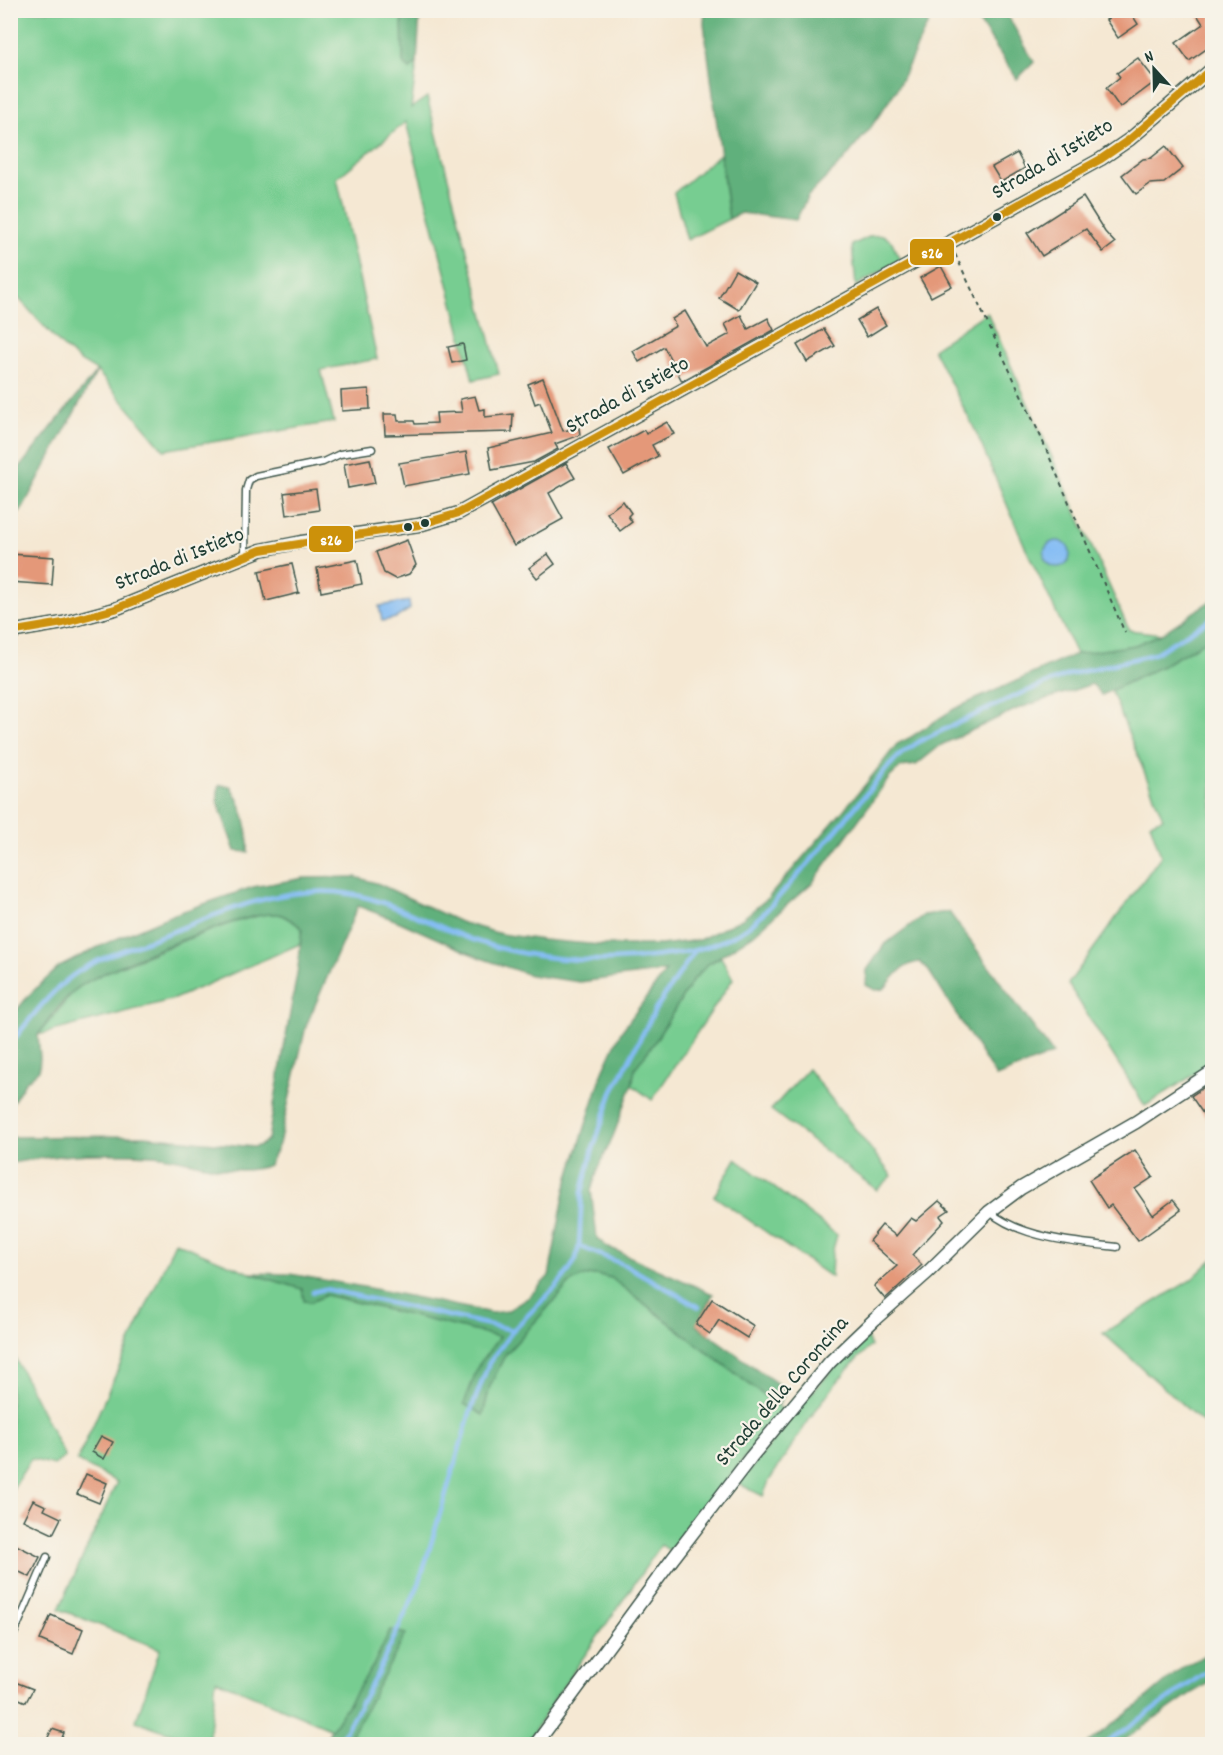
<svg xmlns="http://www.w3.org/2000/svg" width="1223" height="1755" font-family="Dekko,sans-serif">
<rect width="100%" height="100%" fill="#f7f3e8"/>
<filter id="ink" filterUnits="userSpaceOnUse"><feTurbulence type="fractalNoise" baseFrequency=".0167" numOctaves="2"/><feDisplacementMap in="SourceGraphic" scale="12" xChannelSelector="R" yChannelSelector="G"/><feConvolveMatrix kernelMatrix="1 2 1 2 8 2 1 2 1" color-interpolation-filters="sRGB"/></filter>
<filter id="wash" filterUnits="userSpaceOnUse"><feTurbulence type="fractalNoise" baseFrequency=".008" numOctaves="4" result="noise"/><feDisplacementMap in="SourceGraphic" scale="24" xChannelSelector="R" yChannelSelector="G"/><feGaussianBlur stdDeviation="1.35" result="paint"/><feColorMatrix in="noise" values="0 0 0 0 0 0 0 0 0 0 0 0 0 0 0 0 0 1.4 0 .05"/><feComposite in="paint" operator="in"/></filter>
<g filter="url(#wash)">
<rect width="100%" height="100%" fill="#f5e8d3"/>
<!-- green -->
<g fill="#77cd91" stroke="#4b8562" stroke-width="1.5">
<path d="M10 11H402L403 63 410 69 417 63 411 108 427 97 499 374 473 380 406 122 337 178 377 359 321 370 334 422 164 450 97 371 80 361 61 345 11 290Z"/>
<path d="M720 154 729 219 687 240 674 193Z"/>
<path d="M883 235 892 242 900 260 856 286 852 245 871 236Z"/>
<path d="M987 312 1129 630 1161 634 1135 645 1076 654 1026 549 975 430 933 349Z"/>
<path d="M1212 637V1063L1145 1106 1068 984 1161 856 1150 823 1163 818 1111 690 1162 666Z"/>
<path d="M264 914H280L302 927 300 944 174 999 38 1035 74 991 94 977 185 940 231 923Z"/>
<path d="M721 957 733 979 652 1100 632 1085 635 1068 654 1043 693 980 708 964Z"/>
<path d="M808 1069 892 1176 877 1190 771 1110Z"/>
<path d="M736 1159 837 1235 832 1253 831 1277 714 1196Z"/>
<path d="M175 1242 250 1273 303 1289 311 1302 326 1295 500 1337 478 1366 483 1414 490 1386 505 1355 570 1283C584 1274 595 1273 611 1278L783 1410 670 1551 661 1545 558 1694 526 1744H347L405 1634 391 1630 373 1666 332 1729 216 1680 208 1744H202L136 1721 160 1649 59 1609 117 1482 77 1461Z"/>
<path d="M1212 1260V1431L1103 1333 1191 1280Z"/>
<path d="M865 1334 871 1346C829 1384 800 1434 769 1481L763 1496 739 1484 808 1397Z"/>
<path d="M10 1348 65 1457 54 1465 31 1459 11 1491Z"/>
</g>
<!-- forest -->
<g fill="#61b07b" stroke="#407658" stroke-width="1.5">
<path d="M402 11H420L417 63 410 69 403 63Z"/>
<path d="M705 11V10L934 11 897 89 871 127 844 160 808 196 796 220 741 213 729 219 704 23Z"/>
<path d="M972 11H1005L1034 62 1017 79Z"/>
<path d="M97 371 21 511 11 519V478Z"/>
<path d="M1212 600V637L1162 666 1102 695 1092 684 1017 709 941 745 916 765 901 767 889 778 813 882 753 935 708 964 693 980 654 1043 635 1068 632 1085 614 1134 599 1167 591 1190 597 1238 606 1246 713 1294 696 1325 786 1390 778 1406 611 1278C595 1273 584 1274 570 1283L505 1355 490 1386 483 1415 464 1404 478 1366 499 1337 326 1295 311 1302 304 1301 302 1289 250 1273 290 1274 369 1288 492 1313 507 1311 528 1298 549 1276 565 1190 603 1071 621 1032 666 971 580 982 530 975 478 957 400 922 358 906 306 1026 279 1144 269 1165C232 1180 189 1157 152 1155 104 1152 58 1154 11 1163V1137L145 1136 254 1147 261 1145 268 1139 298 968 302 928C295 923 286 915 278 914 247 910 103 969 76 989 61 1001 49 1020 38 1035L40 1058 39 1070 25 1082 11 1105V1017L29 995 59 967 102 945 172 915 253 887 304 878 356 877 379 884 460 922 501 934 543 940 601 945H661L699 940 742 919 768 898 865 785 897 744 911 737 954 709 1076 654 1135 645 1161 634Z"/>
<path d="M219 785 230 786C243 805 249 829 248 852L235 851 217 800Z"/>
<path d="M949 912 1053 1054 996 1077 929 971 920 962C902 964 895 976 884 989L875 990 866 985 867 970 884 945 924 915Z"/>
<path d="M390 1630 406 1634 347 1744H322L373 1666Z"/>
<path d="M1212 1651V1681L1190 1694 1119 1744H1087L1142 1702 1183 1667Z"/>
</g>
<!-- water -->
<g fill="#83bcf4" stroke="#517c94" stroke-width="1.5">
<circle cx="1057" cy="554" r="13"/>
<path d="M409 601 410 609 396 618 382 621 379 606Z"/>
</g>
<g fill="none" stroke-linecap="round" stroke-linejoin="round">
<!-- stream -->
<g stroke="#83bcf4" stroke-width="4.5">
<path d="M10 1044C29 1021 48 994 72 976 100 955 142 944 174 931 226 910 279 888 336 892 383 896 427 923 470 939 530 960 588 964 651 957 685 953 707 950 738 933 759 921 774 902 790 884 824 847 855 807 888 767L901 754 920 741 1015 696 1068 675 1154 654 1212 618"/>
<path d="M579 1246 627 1266 699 1307"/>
<path d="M313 1292 325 1289 513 1330"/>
<path d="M338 1744 377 1674 419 1584 470 1413 489 1363 513 1330 556 1287 569 1271 576 1259 579 1246 582 1192 593 1149 612 1093 655 1010 694 952"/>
<path d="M1105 1744 1209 1670"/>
</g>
</g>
<g id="blocks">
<!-- building -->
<g fill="#e49879">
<path d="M1119 10H1129L1138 24 1118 38 1106 20Z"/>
<path d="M1194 10H1212V45L1189 61 1176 43 1203 24Z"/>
<path d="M1138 58 1156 81 1120 108 1106 88 1120 77 1117 73Z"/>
<path d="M1166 146 1183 168 1164 183 1150 184 1136 194 1122 175 1143 159 1151 158Z"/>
<path d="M1017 153 1025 168 1001 182 992 167Z"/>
<path d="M1083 197 1105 232 1115 243 1103 252 1086 229 1042 256 1027 233Z"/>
<path d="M941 266 952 286 931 297 920 278Z"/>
<path d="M735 270 756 282 739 310 719 298Z"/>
<path d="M876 309 886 325 867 337 857 320Z"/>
<path d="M685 311 706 347 730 334 725 324 741 315 748 329 768 318 774 330 682 381 664 347 639 362 633 351 676 326 672 319Z"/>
<path d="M824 329 835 346 807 362 797 345Z"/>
<path d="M463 344 466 360 452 363 448 347Z"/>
<path d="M543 378 563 431 579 428 580 435 555 444 558 449 534 462 492 470 488 448 552 433 540 402 535 404 528 384Z"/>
<path d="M369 389 370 409 342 411 341 391Z"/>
<path d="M475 396 479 410 485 409V417L513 414 512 432 385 435 384 414H397L398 421H414L415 424 437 423 436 413 462 412 460 399Z"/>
<path d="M667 422 674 434 652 445 658 456 624 475 609 449 644 430 646 434Z"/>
<path d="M466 452 470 474 404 486 399 463Z"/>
<path d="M370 459 375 483 348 488 344 464Z"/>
<path d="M566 463 575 478 549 493 563 519 514 546 491 505Z"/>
<path d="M316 489 319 510 287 515 284 493Z"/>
<path d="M623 501 631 513 628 516 632 522 620 531 607 513Z"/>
<path d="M407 540 416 565 409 574 395 579 384 573 376 552Z"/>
<path d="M10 554 54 557 52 585 10 582Z"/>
<path d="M548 554 555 564 537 578 529 568Z"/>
<path d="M357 560 362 584 321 592 317 568Z"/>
<path d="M292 564 299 593 266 601 259 571Z"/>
<path d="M1212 1082V1127L1191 1096Z"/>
<path d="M1135 1150 1153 1177 1135 1189 1153 1215 1173 1200 1181 1210 1138 1241 1111 1205 1107 1208 1089 1180Z"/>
<path d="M939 1201 949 1210 940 1216 944 1221 912 1255 922 1265 885 1299 874 1286 897 1266 869 1241 882 1225 896 1236 911 1218 916 1221Z"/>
<path d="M712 1299 754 1326 747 1338 719 1320 710 1334 696 1324Z"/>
<path d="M101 1436 113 1442 104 1459 92 1452Z"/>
<path d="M86 1474 107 1483 99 1503 77 1494Z"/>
<path d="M33 1500 46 1506 44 1510 61 1518 53 1534 23 1520Z"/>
<path d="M10 1542 40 1557 30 1577 13 1569 17 1562 10 1559Z"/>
<path d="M51 1615 83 1629 73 1654 40 1640Z"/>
<path d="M10 1680 33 1689 26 1702 10 1695Z"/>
<path d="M52 1729 64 1733 59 1744H45Z"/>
</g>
</g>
</g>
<g filter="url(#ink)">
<use href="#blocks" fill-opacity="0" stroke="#3f574c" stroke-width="1.5"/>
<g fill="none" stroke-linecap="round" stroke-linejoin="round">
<!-- lane casing -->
<g stroke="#3f574c" stroke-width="9">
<g id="lane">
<path d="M245 555 246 490 249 480 256 476 323 462 340 454 372 449"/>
<path d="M990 1212C1021 1238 1078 1243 1117 1247"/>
<path d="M10 1643 47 1557"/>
</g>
</g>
<!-- street casing -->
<g stroke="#3f574c" stroke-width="15">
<g id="street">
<path d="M10 632 63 623 115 609 261 550 302 542 419 525 459 513 1101 159 1130 139 1212 69"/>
<path d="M536 1744 671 1561 751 1457 830 1362 875 1319 928 1272 989 1212 1021 1188 1136 1122 1212 1072"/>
</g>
</g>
<!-- path -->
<g stroke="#3f574c" stroke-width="2" stroke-dasharray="4.5 4.5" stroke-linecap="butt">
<path d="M955 254 1040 435 1125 633"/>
<path d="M1212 874 1211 879 1212 902"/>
</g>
<!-- lane -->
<use href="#lane" stroke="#fff" stroke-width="6"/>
<!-- street -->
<use href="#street" stroke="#fff" stroke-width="12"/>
<!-- bus-1 casing -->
<g stroke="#f7f3e8" stroke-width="12">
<path id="bus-1" d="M10 632 63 623 115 609 261 550 419 525 459 513 1101 159 1130 139 1212 69"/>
</g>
<!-- bus-1 -->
<use href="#bus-1" stroke="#cc910a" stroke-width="8"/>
</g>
</g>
<!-- markers -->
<g fill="#1f3d34" stroke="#f7f3e8" stroke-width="2">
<circle cx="997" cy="217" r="5"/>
<circle cx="425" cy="523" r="5"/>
<circle cx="408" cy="527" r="5"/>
</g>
<g text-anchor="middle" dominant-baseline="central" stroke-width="4.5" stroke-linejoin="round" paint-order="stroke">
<!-- street labels -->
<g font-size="22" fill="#1f3d34" stroke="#f7f3e8">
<text transform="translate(1053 160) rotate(-31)">Strada di Istieto</text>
<text transform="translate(628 396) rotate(-29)">Strada di Istieto</text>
<text transform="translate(180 560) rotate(-22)">Strada di Istieto</text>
<text transform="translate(783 1392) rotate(-49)">Strada della Coroncina</text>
</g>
</g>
<g stroke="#f7f3e8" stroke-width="2">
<rect x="909" y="238" width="46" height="28" rx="6" fill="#cc910a"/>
<rect x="308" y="525" width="46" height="28" rx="6" fill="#cc910a"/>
</g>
<g font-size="16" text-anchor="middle" font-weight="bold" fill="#fff">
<text x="932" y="258">s26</text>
<text x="331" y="545">s26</text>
</g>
<!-- margin -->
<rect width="1223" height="1755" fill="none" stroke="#f7f3e8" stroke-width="36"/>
<!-- north arrow -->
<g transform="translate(1154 69) rotate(338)" stroke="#f7f3e8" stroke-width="4.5" paint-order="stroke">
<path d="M0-4.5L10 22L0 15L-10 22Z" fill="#1f3d34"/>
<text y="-9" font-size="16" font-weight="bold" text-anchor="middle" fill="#1f3d34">N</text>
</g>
</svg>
